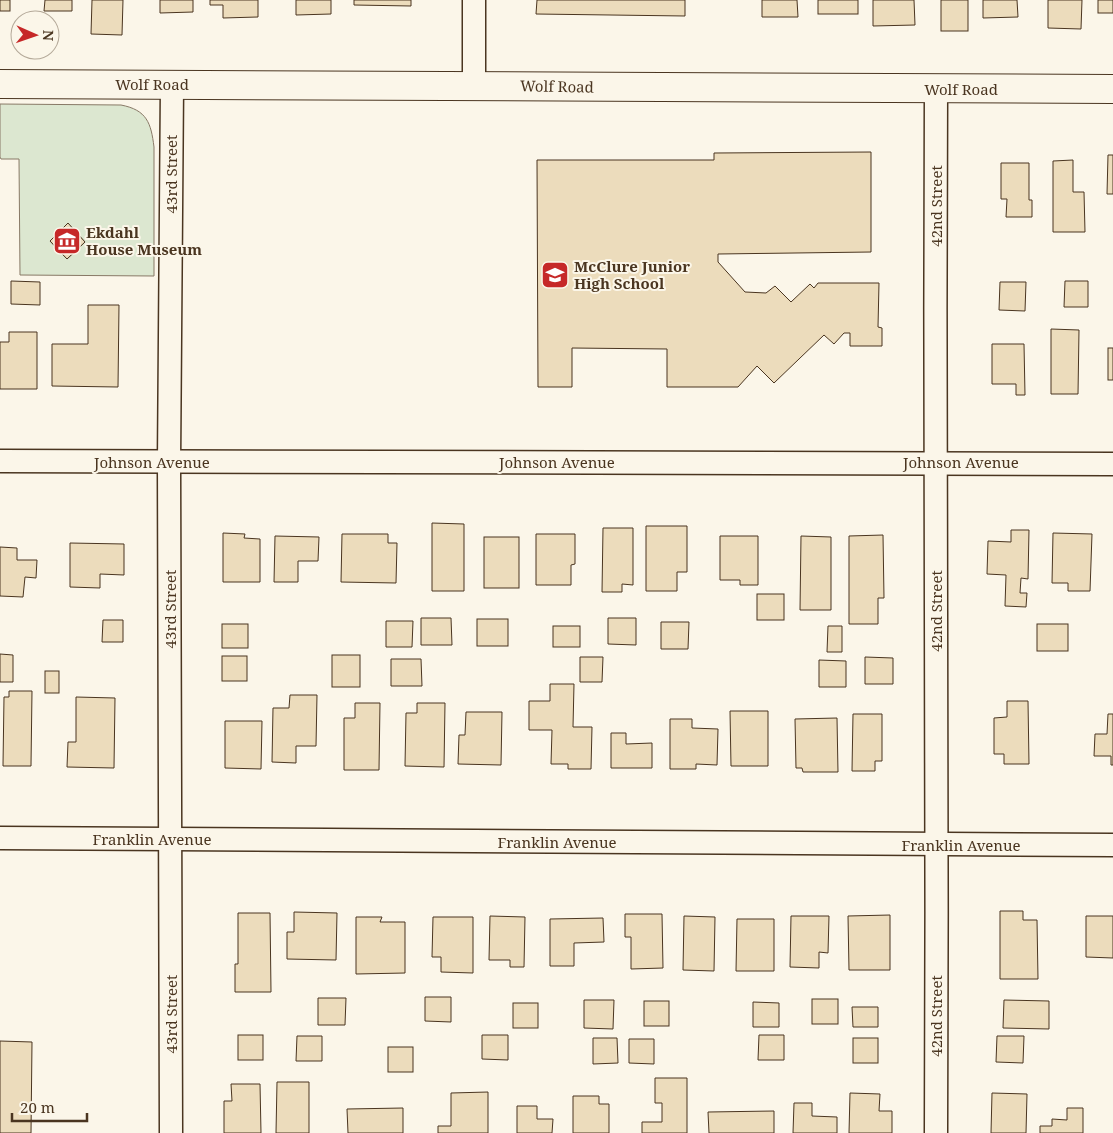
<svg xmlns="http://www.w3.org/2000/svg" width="1113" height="1133" font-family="'Noto Serif',serif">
<rect width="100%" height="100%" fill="#fbf6e9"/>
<!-- green -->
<path fill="#dce7d0" stroke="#887966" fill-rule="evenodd" d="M0 104 121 105C147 110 151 123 154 147V276L20 275 19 159H1L0 157ZM68 224 85 242 67 259 50 241Z"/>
<!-- building -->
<g fill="#ecdcbc" stroke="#4a3520">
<rect x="0" y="0" width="10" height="11"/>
<path d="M45 0H72V11H44Z"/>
<path d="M92 0H123L122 35 91 34Z"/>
<path d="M160 0H193V12L160 13Z"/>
<path d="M210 0H258V17L223 18V5H210Z"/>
<path d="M296 0H331V14L296 15Z"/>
<path d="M354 0H411V6L354 5Z"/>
<path d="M537 0H685V16L536 14Z"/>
<path d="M762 0H797L798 17H762Z"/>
<rect x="818" y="0" width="40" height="14"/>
<path d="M873 0H914L915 25 873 26Z"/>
<rect x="941" y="0" width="27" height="31"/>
<path d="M983 0H1017L1018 17 983 18Z"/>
<path d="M1048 0H1082L1081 29 1048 28Z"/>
<rect x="1098" y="0" width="15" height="13"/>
<path d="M871 152V252L718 254V262L745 292 766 293 775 286 791 302 810 284 814 288 818 283H879L878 327 882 328V346H850V333H844L834 344 824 335 774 383 757 366 738 387H667V349L572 348V387H538L537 160H714V153Z"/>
<path d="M1108 155H1113V194H1107Z"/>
<path d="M1073 160V192H1084L1085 232H1053V161Z"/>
<path d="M1001 163H1029V200H1032V217H1006L1007 199H1001Z"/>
<path d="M68 223 85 242 67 259 50 241Z"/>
<path d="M11 281 40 282V305L11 304Z"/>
<path d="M1065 281H1088V307H1064Z"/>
<path d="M1000 282H1026L1025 311 999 310Z"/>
<path d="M88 305H119L118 387 52 386V344H88Z"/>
<path d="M1051 329 1079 330 1078 394H1051Z"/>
<path d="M9 332H37V389H0V342H9Z"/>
<path d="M992 344H1024L1025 395H1016V384H992Z"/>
<rect x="1108" y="348" width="5" height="32"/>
<path d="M432 523 464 524V591H432Z"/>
<path d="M646 526H687V572H677V591H646Z"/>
<path d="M603 528H633V585L622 584V592H602Z"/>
<path d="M1011 530H1029L1028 579 1021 578 1020 593H1027L1026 607 1005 606 1006 575 987 574 988 541 1011 542Z"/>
<path d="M223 533 245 534 244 538 260 539V582H223Z"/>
<path d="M1053 533 1092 534 1090 591H1068V583H1052Z"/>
<path d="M342 534H388V543H397L396 583 341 582Z"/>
<path d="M536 534H575V564L571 565V585H536Z"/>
<path d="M883 535 884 598H878V624H849V536Z"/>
<path d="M275 536 319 537 318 561H298V582H274Z"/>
<path d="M720 536H758V585H740V580H720Z"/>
<path d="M801 536 831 537V610H800Z"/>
<rect x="484" y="537" width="35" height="51"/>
<path d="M70 543 124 544V575L100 574V588L70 587Z"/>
<path d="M0 547 17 548V560H37L36 578 25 577 23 597 0 596Z"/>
<rect x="757" y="594" width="27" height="26"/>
<path d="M421 618H451L452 645H421Z"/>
<path d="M608 618H636V645L608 644Z"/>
<rect x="477" y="619" width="31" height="27"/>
<path d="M103 620H123V642H102Z"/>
<path d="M386 621H413L412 647H386Z"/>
<path d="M661 622H689L688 649H661Z"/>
<rect x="222" y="624" width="26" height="24"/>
<rect x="1037" y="624" width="31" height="27"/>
<rect x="553" y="626" width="27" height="21"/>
<path d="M828 626H842V652H827Z"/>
<path d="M0 654 13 655V682H0Z"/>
<rect x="332" y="655" width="28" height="32"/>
<rect x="222" y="656" width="25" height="25"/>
<path d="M580 657H603L602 682H580Z"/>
<path d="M865 657 893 658V684H865Z"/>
<path d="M391 659H421L422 686H391Z"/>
<path d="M819 660 846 661V687H819Z"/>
<rect x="45" y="671" width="14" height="22"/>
<path d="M550 684H574L573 727H592L591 769H568V764H551L552 730H529V701H550Z"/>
<path d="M9 691H32L31 766H3L4 697H9Z"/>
<path d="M290 695H317L316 746H296V763L272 762 273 708H289Z"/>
<path d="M76 697 115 698 114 768 67 767 68 742H76Z"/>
<path d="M1007 701H1028L1029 764H1004V754H994V718L1007 717Z"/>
<path d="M355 703H380L379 770H344V718H355Z"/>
<path d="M417 703H445L444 767 405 766 406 713H417Z"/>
<path d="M730 711H768V766H731Z"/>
<path d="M466 712H502L501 765 458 764 459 735H465Z"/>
<path d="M853 714H882V761H875V771H852Z"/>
<path d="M1108 714H1113V765H1111V756H1094L1095 734H1107Z"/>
<path d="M837 718 838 772H803L802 768H796L795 719Z"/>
<path d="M670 719H692V728L718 729 717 765 696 764V769H670Z"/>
<path d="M225 721H262L261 769 225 768Z"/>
<path d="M611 733H626V744L652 743V768H611Z"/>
<path d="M1000 911H1023V920H1037L1038 979H1000Z"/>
<path d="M294 912 337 913 336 960 287 959V932H294Z"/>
<path d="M238 913H270L271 992H235V964H238Z"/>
<path d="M625 914H662L663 968 631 969V937H625Z"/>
<path d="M890 915V970H849L848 916Z"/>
<path d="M490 916 525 917 524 967H510V960H489Z"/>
<path d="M684 916 715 917 714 971 683 970Z"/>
<path d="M791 916H829L828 953 819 952V968L790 967Z"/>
<path d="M1086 916H1113V958L1086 957Z"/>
<path d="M356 917H382L380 922H405V973L356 974Z"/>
<path d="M433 917H473V973L441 972V957H432Z"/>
<path d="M603 918 604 942 574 943V966H550V919Z"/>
<path d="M737 919H774V971H736Z"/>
<path d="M425 997H451V1022L425 1021Z"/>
<path d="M318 998H346L345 1025H318Z"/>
<rect x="812" y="999" width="26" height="25"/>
<path d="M584 1000H614L613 1029 584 1028Z"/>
<path d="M1004 1000 1049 1001V1029L1003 1028Z"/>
<rect x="644" y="1001" width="25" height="25"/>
<path d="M753 1002 779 1003V1027H753Z"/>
<rect x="513" y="1003" width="25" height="25"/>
<path d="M852 1007H878V1027H853Z"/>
<rect x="238" y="1035" width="25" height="25"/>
<path d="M482 1035H508V1060L482 1059Z"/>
<path d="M759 1035H784V1060H758Z"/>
<path d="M297 1036H322V1061H296Z"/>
<path d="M997 1036H1024L1023 1063 996 1062Z"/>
<path d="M593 1038H617L618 1063 593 1064Z"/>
<rect x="853" y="1038" width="25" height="25"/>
<path d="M629 1039H654V1064L629 1063Z"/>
<path d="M0 1041 32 1042 31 1133H0Z"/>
<rect x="388" y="1047" width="25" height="25"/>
<path d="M655 1078H687V1133H642V1122H662V1103H655Z"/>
<path d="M277 1082H309V1133H276Z"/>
<path d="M231 1084H260L261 1133H224V1101H232Z"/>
<path d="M488 1092V1133H438V1126H451V1093Z"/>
<path d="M850 1093 880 1094 879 1111H892V1133H849Z"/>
<path d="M992 1093 1027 1094 1026 1133H991Z"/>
<path d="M573 1096H599V1104H609V1133H573Z"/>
<path d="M794 1103H812V1116L837 1117V1133H793Z"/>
<path d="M517 1106H537V1119H553L552 1133H517Z"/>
<path d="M403 1108V1133H348L347 1109Z"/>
<path d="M1067 1108H1083V1133H1040V1126H1052V1119L1067 1120Z"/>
<path d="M774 1111V1133H709L708 1112Z"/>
</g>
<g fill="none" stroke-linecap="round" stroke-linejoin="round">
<!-- street casing -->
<g stroke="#4a3520" stroke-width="25">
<g id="street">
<path d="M474 85V0"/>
<path d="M0 461 1113 464"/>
<path d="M0 838 1113 845"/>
<path d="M171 1133 169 462 172 85"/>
<path d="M936 1133C938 785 934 437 936 89"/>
</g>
</g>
<!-- secondary casing -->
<g stroke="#4a3520" stroke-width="30">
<path id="secondary" d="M0 84 1113 89"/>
</g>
<!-- street -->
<use href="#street" stroke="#fbf6e9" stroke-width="22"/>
<!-- secondary -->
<use href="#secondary" stroke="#fbf6e9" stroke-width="28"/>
</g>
<!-- icons -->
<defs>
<g id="museum-square" transform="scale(1.4375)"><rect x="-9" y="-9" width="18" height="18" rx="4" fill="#c62828" stroke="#fbf6e9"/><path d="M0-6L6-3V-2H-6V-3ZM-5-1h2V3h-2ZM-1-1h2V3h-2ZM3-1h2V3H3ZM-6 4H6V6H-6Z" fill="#fff"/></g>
<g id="school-square" transform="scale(1.4375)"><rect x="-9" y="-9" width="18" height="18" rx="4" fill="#c62828" stroke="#fbf6e9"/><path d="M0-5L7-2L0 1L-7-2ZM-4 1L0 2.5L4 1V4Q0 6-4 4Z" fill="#fff"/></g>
</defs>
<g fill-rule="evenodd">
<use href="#museum-square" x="67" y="241"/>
<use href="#school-square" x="555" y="275"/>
</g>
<g text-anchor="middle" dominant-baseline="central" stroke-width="4" stroke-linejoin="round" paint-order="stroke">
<!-- street labels -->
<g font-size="15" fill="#4a3520" stroke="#fbf6e9">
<text x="152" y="84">Wolf Road</text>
<text transform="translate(557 86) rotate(1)">Wolf Road</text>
<text x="961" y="89">Wolf Road</text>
<text transform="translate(171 174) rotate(-90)">43rd Street</text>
<text transform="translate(936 206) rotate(-90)">42nd Street</text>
<text x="152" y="462">Johnson Avenue</text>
<text x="557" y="462">Johnson Avenue</text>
<text x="961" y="462">Johnson Avenue</text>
<text transform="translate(170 609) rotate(-90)">43rd Street</text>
<text transform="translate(936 611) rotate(-90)">42nd Street</text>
<text x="152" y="839">Franklin Avenue</text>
<text x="557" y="842">Franklin Avenue</text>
<text x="961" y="845">Franklin Avenue</text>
<text transform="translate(171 1014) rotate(-90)">43rd Street</text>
<text transform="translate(936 1016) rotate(-90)">42nd Street</text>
</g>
<!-- poi labels -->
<g font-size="15" font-weight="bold" fill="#4a3520" stroke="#fbf6e9" text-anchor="start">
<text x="86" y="232">Ekdahl<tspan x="86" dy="17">House Museum</tspan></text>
<text x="574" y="266">McClure Junior<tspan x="574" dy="17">High School</tspan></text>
</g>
</g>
<!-- north arrow -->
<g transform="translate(35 35) rotate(92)"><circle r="24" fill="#fbf6e9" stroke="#b4a999"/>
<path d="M0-4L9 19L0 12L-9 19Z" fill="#c62828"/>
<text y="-8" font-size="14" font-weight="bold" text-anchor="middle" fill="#4a3520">N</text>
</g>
<!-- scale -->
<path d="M12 1113v8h75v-8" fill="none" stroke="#4a3520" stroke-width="2.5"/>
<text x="20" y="1113" font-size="15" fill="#4a3520" stroke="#fbf6e9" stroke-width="4" paint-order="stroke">20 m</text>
</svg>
